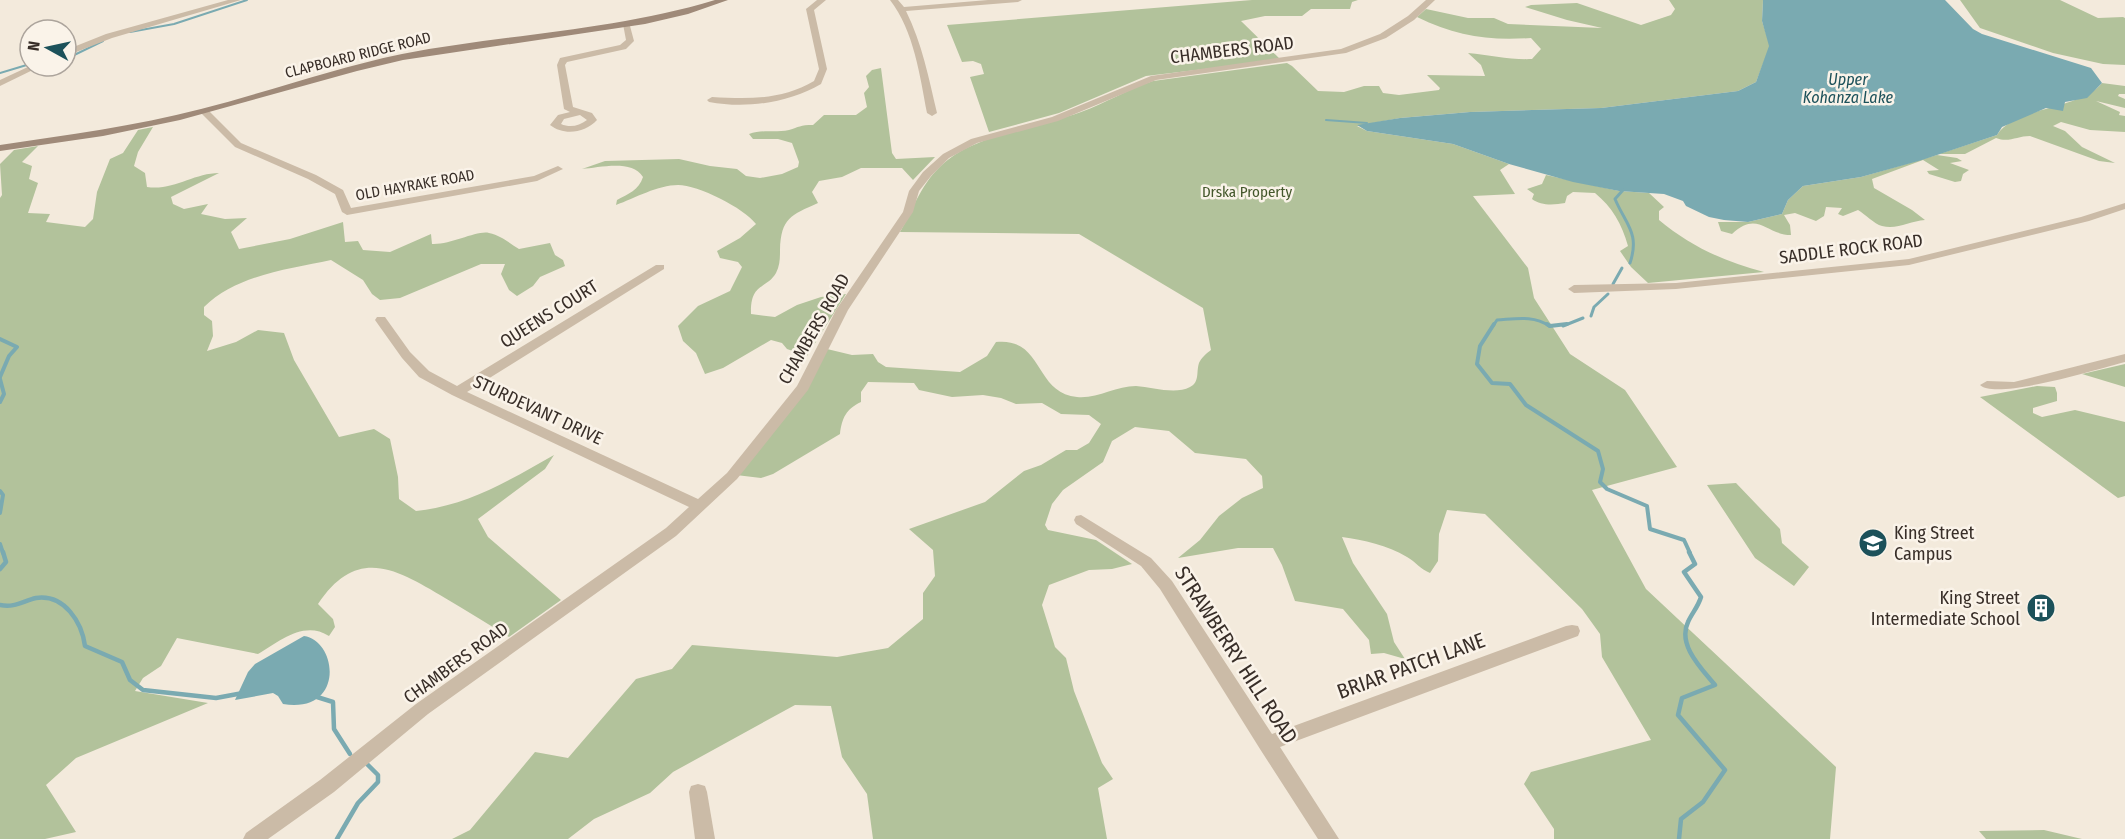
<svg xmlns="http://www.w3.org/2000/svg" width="2125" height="839" font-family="'Fira Sans Condensed',sans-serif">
<rect width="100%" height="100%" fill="#f3eadc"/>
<!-- green -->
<g fill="#b2c29b">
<path d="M1252 0H1358L1352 2 1350 9H1311L1302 16H1265L1241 21 1281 60 1146 76 1059 113 989 132 970 77 984 74 981 64 973 61 962 62 947 25Z"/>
<path d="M1669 0H1763L1762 21 1770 46 1756 82 1738 91 1601 108 1470 112 1400 118 1357 126 1367 131 1453 144 1509 164 1500 170 1515 194 1473 196 1528 268 1534 298 1570 354 1625 390 1677 467 1592 490 1646 589 1836 767 1830 839H1554V829L1524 784 1531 772 1651 740 1602 657 1600 634 1582 609 1485 514 1447 510 1439 534 1438 561 1430 573C1420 569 1416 562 1407 557 1387 545 1364 540 1342 537L1353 563 1387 614 1394 642 1405 659 1384 653 1371 654 1369 640 1343 609 1295 601 1282 565 1273 548H1238L1178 558 1200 540 1219 516 1242 498 1263 488 1262 476 1246 459 1195 453 1169 431 1135 427 1112 441 1103 462 1063 490 1052 504 1045 525 1048 530 1096 540 1132 564 1112 569 1089 570 1049 585 1042 605 1055 647 1066 658 1074 691 1102 763 1113 779 1098 788 1107 839H873L867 794 842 757 831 706 795 705 673 772 650 793 594 819 568 839H452L470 830 535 752 568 758 636 679 672 669 692 645 837 657 888 648 923 619V593L935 576 933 550 909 529 985 502 1024 471 1041 465 1066 450H1077L1089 443 1101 424 1089 415 1061 414 1042 403 1016 404 1001 398 983 395 952 397 919 390 914 383 868 382 861 392V402C846 409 842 418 840 434L773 474 761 478 736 475 827 349 852 355 873 354 878 362 886 367 960 372 987 356 996 342C1044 337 1034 393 1077 397 1097 399 1116 386 1136 386 1152 387 1175 395 1190 387 1200 382 1196 372 1199 363 1201 358 1207 353 1211 350L1203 308 1079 234 900 232C915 206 921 183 944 163 976 134 1041 127 1081 112 1106 103 1128 89 1153 81L1287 63 1292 66 1318 91 1344 92 1364 86H1379L1383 93 1399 95 1439 90 1440 88 1427 75 1485 76 1481 65 1468 53C1490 55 1510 60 1532 59L1541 49 1531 38C1488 41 1456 36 1417 17L1426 9 1468 18H1494L1508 24 1602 28 1567 20 1525 7 1531 5 1577 3 1641 25 1671 15 1675 9Z"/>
<path d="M1960 0H2060L2098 18 2123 17 2125 18V65L2103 64 2053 53 1980 28Z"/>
<path d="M881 68 892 153 896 159 935 157 913 180 902 168H861L842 177 819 181 812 192 818 203C791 215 781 218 780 250 780 258 780 265 776 273 766 290 750 282 751 314L775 317 797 305 821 297 846 294 807 356 787 349 782 343 771 340 723 368 705 374 696 353 683 341 678 326 698 306 730 291 742 267 738 262 720 258 717 251 740 238 756 224C744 208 698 185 678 185 658 185 635 198 616 205L617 200C628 194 639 190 643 177 632 159 599 168 582 169L605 161 679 159 710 166 737 169 746 176 760 178 782 174 798 167 799 162 792 143 778 139H753L749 134C762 129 775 133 789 130 799 127 800 125 813 125L824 115H856L867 107 864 93 869 87 866 76 872 70Z"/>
<path d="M2102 83 2125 86V94H2119L2118 96 2125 99V108L2096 101 2120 112 2119 115 2125 116V132L2090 130 2061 122 2053 126 2065 131 2082 147 2115 163 2099 161 2030 136C2017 136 2009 143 1996 138L1965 154H1939L1997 135C2015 106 2081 110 2102 83Z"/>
<path d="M153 127 138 152 134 166 145 173 147 187C173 191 194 173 219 173L171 197 173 204 184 209 208 204 201 214 225 219 247 218 231 232 239 249 290 239 343 222 345 242 358 241 363 250 390 252 431 234 432 244C451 245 477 230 489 233 502 236 509 243 519 249L550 243 555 255 563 260 565 266 540 277 533 286 517 296 509 290 501 274 505 264H481L400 298 380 300 372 294 363 280 331 260C289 269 236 275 204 307V315L212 321 213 336 207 351 236 342 258 330 284 333 294 360 339 437 374 429 390 439 398 477 399 499 416 511C467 506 510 480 554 455L545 469 478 519 488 537 561 600 509 637C488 624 467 611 445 598 397 569 357 545 318 604L333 619 335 627 329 636C304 620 280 641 258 654L177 638 161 666 143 678 135 691 208 703 76 758 46 785 76 832 45 839H0V198L2 195 0 164 14 150 38 146 22 162 32 166 29 179 38 183 28 213 50 214 46 222 85 227 93 219 97 192 110 159 123 153 138 130Z"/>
<path d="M1937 155 1957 158 1962 161 1950 163 1969 170 1963 174 1961 181 1955 182 1929 174 1927 171 1939 170 1923 160 1872 179 1874 188 1912 210 1925 220C1910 221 1897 230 1882 226 1874 224 1865 214 1858 210L1843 216 1838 214 1842 208 1826 207 1824 216 1816 221 1795 213 1784 215 1790 225 1791 235C1766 235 1758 210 1732 234L1721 231 1718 222H1748L1782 214 1788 200 1803 186 1861 177Z"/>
<path d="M1546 175 1619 191 1649 193 1664 207 1659 211V220C1690 246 1725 262 1764 272L1648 283 1631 267 1620 251 1628 246C1622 224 1612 207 1595 193L1573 192 1567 196 1565 203C1554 205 1541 206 1532 199L1534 194 1527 189 1542 184Z"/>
<path d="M2125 364V387L2082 374Z"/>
<path d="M2037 386 2055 387 2057 393V401L2033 408V413L2042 417 2075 410 2125 422V496L2118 498 1980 397Z"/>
<path d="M1736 483 1780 529 1782 543 1809 567 1794 586 1755 558 1707 485Z"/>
<path d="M2044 830 2082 839H1986L1979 831Z"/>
</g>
<!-- water -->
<g fill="#7aaab1">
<path d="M1763 0H1945L1973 29 1982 34 2091 68 2102 83 2087 98 2065 102 2063 111 2046 108 2002 127 1997 135 1922 160 1861 177 1803 186 1788 200 1782 214 1748 222 1724 220 1709 217 1686 206 1683 201 1664 194 1619 191 1573 182 1509 164 1453 144 1367 131 1357 125 1400 118 1470 112 1601 108 1738 91 1756 82 1769 46 1762 21Z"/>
<path d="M304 636C338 641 345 714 283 704L278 696 273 693 235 700 248 672 255 664Z"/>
</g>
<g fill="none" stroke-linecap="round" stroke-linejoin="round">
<!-- stream-far3 -->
<g stroke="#7aaab1" stroke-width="2">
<path d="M130 32 174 24 247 0"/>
<path d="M66 59 103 41"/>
<path d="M0 73 30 64"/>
<path d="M1326 120 1367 123"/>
</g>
<!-- stream-far2 -->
<g stroke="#7aaab1" stroke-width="3">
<path d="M1623 190 1615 199C1626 225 1640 233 1630 263"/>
<path d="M1613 284 1622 268"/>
<path d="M1591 316 1594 307 1608 294"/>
<path d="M1493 326 1497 320C1515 319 1534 315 1549 326"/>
<path d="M1563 326 1583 318"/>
</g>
<!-- stream-far1 -->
<g stroke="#7aaab1" stroke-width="4">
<path d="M1494 324 1480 346 1477 364 1492 383 1510 384 1526 405 1598 451 1603 469 1600 482 1607 489 1647 506 1650 529 1684 540 1690 553"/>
<path d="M1547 324 1550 326 1567 324"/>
<path d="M0 339 17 347 9 356 0 377"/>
<path d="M0 379 4 394 0 402"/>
<path d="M0 491 3 495 0 513"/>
<path d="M0 544 3 553"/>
</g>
<!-- stream -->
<g stroke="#7aaab1" stroke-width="4.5">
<path d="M0 569 6 562 3 552"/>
<path d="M0 605C15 608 23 601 36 598 65 594 82 623 85 646L122 662 130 680 143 690 216 698 243 693"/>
<path d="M317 697 333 702 334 729 350 754"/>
<path d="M337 839 358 803 378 782V775L367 764"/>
<path d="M1679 839 1681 819 1703 802 1725 770 1678 715 1682 698 1715 685C1702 669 1677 645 1688 622 1692 613 1698 607 1701 597L1684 572 1695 564 1689 552"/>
</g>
<!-- street -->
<g fill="#cbbba7" fill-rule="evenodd">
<path d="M228 0H241L112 38 66 56V50L106 34Z"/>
<path d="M817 0H826L814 10 827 69 821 84C788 103 746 109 709 102L707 100 712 97C749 99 782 100 814 81L819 69 806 9Z"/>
<path d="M890 0H898L904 7 988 0H1022L1018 2 906 11C922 43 929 79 937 113L932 116 927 113C920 76 914 31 890 0Z"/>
<path d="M1426 0H1435L1414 20 1386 38 1346 53 1156 80 1058 121 977 143 949 158 931 176 919 191 913 212 848 310 808 390 737 479 676 536 428 714 334 792 268 839H243L246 833 320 780 416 704 666 528 689 507 452 395 419 377 402 358 375 320 377 317H385L410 352 429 371 457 386 656 265H664V269L467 392 698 499 727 473 797 386 836 310 903 212 909 191 923 172 943 154 971 139 1052 117 1151 76 1341 49 1380 34 1408 16Z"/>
<path d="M623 24 630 26 634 41 626 49 567 62 565 65 573 107 592 113 597 120C585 133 564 136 550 125L558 115 570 112 564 109 557 65 560 58 620 45 626 40ZM580 115 587 120C579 126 570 128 561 124L564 119Z"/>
<path d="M30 66H41L0 86V80Z"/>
<path d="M202 110H208L241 143 316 175 343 190 351 208 534 176 558 166 563 169 537 181 347 215 342 212 335 194 308 179 235 147 202 114Z"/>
<path d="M2125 203V209L2089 221 1909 265 1676 289 1574 293 1568 289 1574 285 1676 283 1909 259 2081 217Z"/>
<path d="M2125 354V362C2101 368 1996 401 1980 385L1987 381 2014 382Z"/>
<path d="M1081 515 1151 558 1172 581 1272 734 1566 626 1572 625 1578 626 1580 631 1578 636 1280 747 1339 839H1318L1260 749 1160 589 1141 566 1076 524 1074 520 1076 516Z"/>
<path d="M698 784 705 786 707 792 715 839H695L689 792 691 786Z"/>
</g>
<!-- secondary -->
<path fill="#9f8a79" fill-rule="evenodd" d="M715 0H728L688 14 645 24 403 60 357 71 180 120 103 136 0 151V145C67 135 135 126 201 109 268 92 334 68 402 54 506 34 613 31 715 0Z"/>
</g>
<!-- icons -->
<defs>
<g id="school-disc" transform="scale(1.5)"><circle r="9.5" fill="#1c515a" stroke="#faf3e9"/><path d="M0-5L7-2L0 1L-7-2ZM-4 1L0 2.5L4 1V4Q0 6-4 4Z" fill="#fff"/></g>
<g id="building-disc" transform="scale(1.5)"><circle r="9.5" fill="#1c515a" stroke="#faf3e9"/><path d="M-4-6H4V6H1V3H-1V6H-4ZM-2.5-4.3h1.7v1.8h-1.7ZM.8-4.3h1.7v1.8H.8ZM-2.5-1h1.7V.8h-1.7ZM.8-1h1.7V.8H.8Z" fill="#fff"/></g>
</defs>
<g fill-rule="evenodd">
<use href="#school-disc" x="1873" y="543"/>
<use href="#building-disc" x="2041" y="608"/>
</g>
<g text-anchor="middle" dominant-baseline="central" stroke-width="5" stroke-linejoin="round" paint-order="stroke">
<!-- far-street labels -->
<g font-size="15" fill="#382e28" stroke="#faf3e9">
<text transform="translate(358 55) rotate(-14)">CLAPBOARD RIDGE ROAD</text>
<text transform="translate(415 185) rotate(-10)">OLD HAYRAKE ROAD</text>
</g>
<!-- far-park labels -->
<g font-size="15" fill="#43572b" stroke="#faf3e9">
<text x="1247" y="192">Drska Property</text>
</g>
<!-- far-water labels -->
<g font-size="16" font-style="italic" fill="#1c515a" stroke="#faf3e9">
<text x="1848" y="79">Upper<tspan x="1848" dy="18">Kohanza Lake</tspan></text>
</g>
<!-- street labels -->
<g font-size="18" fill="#382e28" stroke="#faf3e9">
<text transform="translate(1232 50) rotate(-7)">CHAMBERS ROAD</text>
<text transform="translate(1851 249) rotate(-7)">SADDLE ROCK ROAD</text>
<text transform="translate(549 314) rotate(-32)">QUEENS COURT</text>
<text transform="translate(814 329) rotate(-60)">CHAMBERS ROAD</text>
<text transform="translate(538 410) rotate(25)">STURDEVANT DRIVE</text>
<text transform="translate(456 663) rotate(-36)">CHAMBERS ROAD</text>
</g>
<!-- poi labels -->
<g font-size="18" fill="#382e28" stroke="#faf3e9" text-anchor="start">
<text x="1894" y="533">King Street<tspan x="1894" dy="21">Campus</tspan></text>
<text x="2020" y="598" text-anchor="end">King Street<tspan x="2020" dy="21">Intermediate School</tspan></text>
</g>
<!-- near-street labels -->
<g font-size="21" fill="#382e28" stroke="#faf3e9">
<text transform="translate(1236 655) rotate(57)">STRAWBERRY HILL ROAD</text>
<text transform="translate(1411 666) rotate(-20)">BRIAR PATCH LANE</text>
</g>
</g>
<!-- north arrow -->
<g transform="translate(48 48) rotate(278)"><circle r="28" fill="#faf3e9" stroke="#aca49c" stroke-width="1.5"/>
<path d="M0-4.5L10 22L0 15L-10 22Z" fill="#1c515a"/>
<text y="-9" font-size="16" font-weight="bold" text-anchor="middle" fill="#382e28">N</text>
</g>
</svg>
